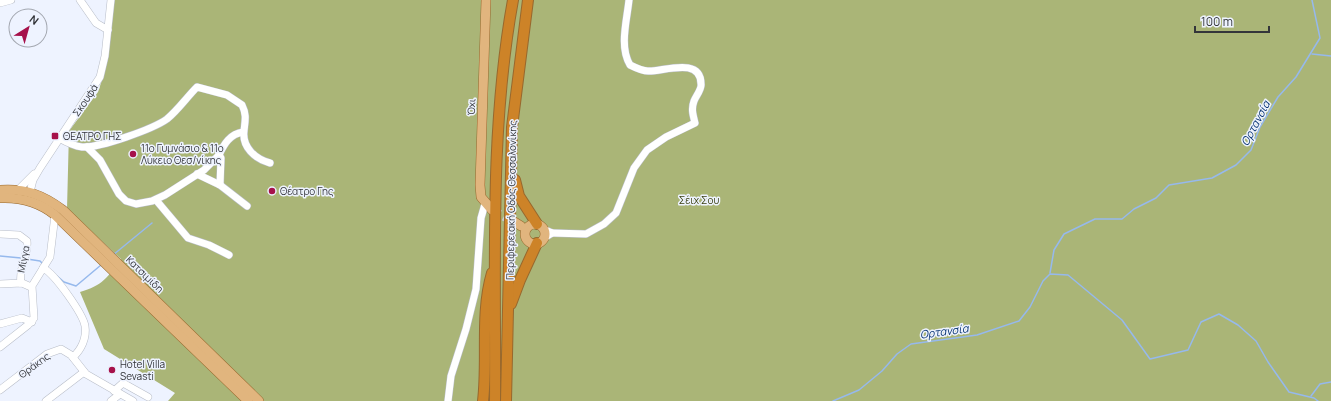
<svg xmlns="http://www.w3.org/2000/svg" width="1331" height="401" font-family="Manrope,sans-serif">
<rect width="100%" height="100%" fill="#eef3ff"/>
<!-- forest -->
<path fill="#aab577" d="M113 0H1331V401H168L175 393 104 349 80 292C102 286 108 277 121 259L67 209 69 131 98 92 104 74Z"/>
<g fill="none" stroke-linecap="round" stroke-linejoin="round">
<!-- stream -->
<g stroke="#96b9ed" stroke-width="1.5">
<path d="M1312 54 1331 56"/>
<path d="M113 255 152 223"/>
<path d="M0 256 21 258"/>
<path d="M27 259 40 261 42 263"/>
<path d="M1050 273 1054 250 1064 234 1095 219H1122L1134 209 1156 198 1169 185 1212 178 1236 165 1251 150 1260 127 1278 97 1296 77 1320 38 1312 0"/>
<path d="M57 276 64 282 76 286 101 265"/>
<path d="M1311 396 1320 384 1331 382"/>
<path d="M833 401 859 390 882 371 897 354 911 344 977 335 1019 321 1030 307 1043 281 1050 274 1068 275 1122 320 1150 359 1188 350 1201 322 1219 314 1238 325 1256 341 1268 362 1289 392 1314 398 1318 401"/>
</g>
<!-- major-tunnel -->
<path stroke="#c9cdd8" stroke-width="9" stroke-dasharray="9 4.5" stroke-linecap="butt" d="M492 210 513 221"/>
<!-- minor casing -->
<g stroke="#b8bdc8" stroke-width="8">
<g id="minor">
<path d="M80 0 96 23 108 30"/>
<path d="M0 3 11 0"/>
<path d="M59 138C66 142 74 146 82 147 100 148 153 129 167 119 178 110 187 97 197 87L227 95 242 105C247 115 245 121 244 131 242 147 255 159 270 163"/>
<path d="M87 147 100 160 119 194 126 201 136 204 152 201 165 195 204 170 219 155"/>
<path d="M197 174 220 185 247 206"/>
<path d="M220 185 221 158 219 155C224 144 230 134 243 132"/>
<path d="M18 190 34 174"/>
<path d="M30 192 33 180 40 168 100 77 105 56 111 0"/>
<path d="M156 200 188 238 209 245 229 255"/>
<path d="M543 229 552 233 544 238"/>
<path d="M552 233 586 234 604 224 616 213 634 168 647 150 666 137 695 123C693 115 691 109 694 101 696 96 702 89 701 84 701 56 662 72 648 71 642 71 636 68 630 65 619 47 627 20 629 0"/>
<path d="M0 234 19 235 27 241C29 255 18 268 21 283"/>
<path d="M43 268C55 274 83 314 85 326 87 338 81 350 73 357"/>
<path d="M0 284 22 283 31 287"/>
<path d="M0 324 22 318 32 322"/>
<path d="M0 347 28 325 34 318 32 286 50 257 55 215"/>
<path d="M0 390 47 354 61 349 71 355 86 374 133 401"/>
<path d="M114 391 123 383 148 397"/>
<path d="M46 401 84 372"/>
<path d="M111 401 120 394"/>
<path d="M448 401 451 376 466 329 476 289 481 218 485 204"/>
</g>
</g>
<!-- major casing -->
<g stroke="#97682e" stroke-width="10">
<g id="major">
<path d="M486 0 480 185 481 197 492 210"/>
<path d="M0 190C25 188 43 195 63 210L259 401"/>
<path d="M0 198C21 197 39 202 55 215L248 401"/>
<path d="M513 221 521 226"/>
<circle cx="535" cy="234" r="10"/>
</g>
</g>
<!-- highway casing -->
<g stroke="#97682e" stroke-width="12">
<g id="highway">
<path d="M515 180 519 196 537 224"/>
<path d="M511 304 520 280 537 243"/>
<path d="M483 401C488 359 480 314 492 273"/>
<path d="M495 401C496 267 489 132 513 0"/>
<path d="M506 401 512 127 528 0"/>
</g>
</g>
<!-- minor -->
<use href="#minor" stroke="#fff" stroke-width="7"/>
<!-- major -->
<use href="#major" stroke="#e1b57e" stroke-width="9"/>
<!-- highway -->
<use href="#highway" stroke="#cd8328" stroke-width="10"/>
</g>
<!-- markers -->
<g fill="#a6114b" stroke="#eef3ff" stroke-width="1.5">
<rect x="51" y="132" width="8" height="8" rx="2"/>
<circle cx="133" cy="154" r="4"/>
<circle cx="272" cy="191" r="4"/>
<circle cx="112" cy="370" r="4"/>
</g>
<g text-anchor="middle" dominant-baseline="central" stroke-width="3" stroke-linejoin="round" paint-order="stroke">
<!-- street labels -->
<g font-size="10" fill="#33353a" stroke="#eef3ff">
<text transform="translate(85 100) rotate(-56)">Σκουφά</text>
<text transform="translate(471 107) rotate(-88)">Όχι</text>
<text transform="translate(511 200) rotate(-89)">Περιφερειακή Οδός Θεσσαλονίκης</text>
<text transform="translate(23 259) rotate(-79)">Μίγγα</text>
<text transform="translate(145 274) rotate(44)">Κατσιμίδη</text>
<text transform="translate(34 365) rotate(-36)">Θράκης</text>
</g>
<!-- poi labels -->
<g font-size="10" fill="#33353a" stroke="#eef3ff" text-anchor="start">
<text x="63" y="136">ΘΕΑΤΡΟ ΓΗΣ</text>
<text x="141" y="148">11ο Γυμνάσιο &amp; 11ο<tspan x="141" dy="12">Λύκειο Θεσ/νίκης</tspan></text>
<text x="280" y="191">Θέατρο Γης</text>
<text x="120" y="364">Hotel Villa<tspan x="120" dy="12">Sevasti</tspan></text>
</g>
<!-- park labels -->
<g font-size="10" fill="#393f10" stroke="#eef3ff">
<text x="699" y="200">Σέιχ Σου</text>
</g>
<!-- water labels -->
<g font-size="11" font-style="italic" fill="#083471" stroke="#eef3ff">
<text transform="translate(1255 123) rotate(-62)">Ορτανσία</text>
<text transform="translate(944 331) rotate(-8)">Ορτανσία</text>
</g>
</g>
<!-- north arrow -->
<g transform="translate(28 28) rotate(37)"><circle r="19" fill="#eef3ff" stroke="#a3a7b0"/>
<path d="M0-3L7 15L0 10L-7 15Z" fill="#a6114b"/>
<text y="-6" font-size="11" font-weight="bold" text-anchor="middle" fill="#33353a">N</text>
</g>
<!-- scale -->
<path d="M1195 26v6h74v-6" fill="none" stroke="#33353a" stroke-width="2"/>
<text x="1201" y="26" font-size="12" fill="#33353a" stroke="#eef3ff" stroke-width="3" paint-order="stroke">100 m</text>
</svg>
